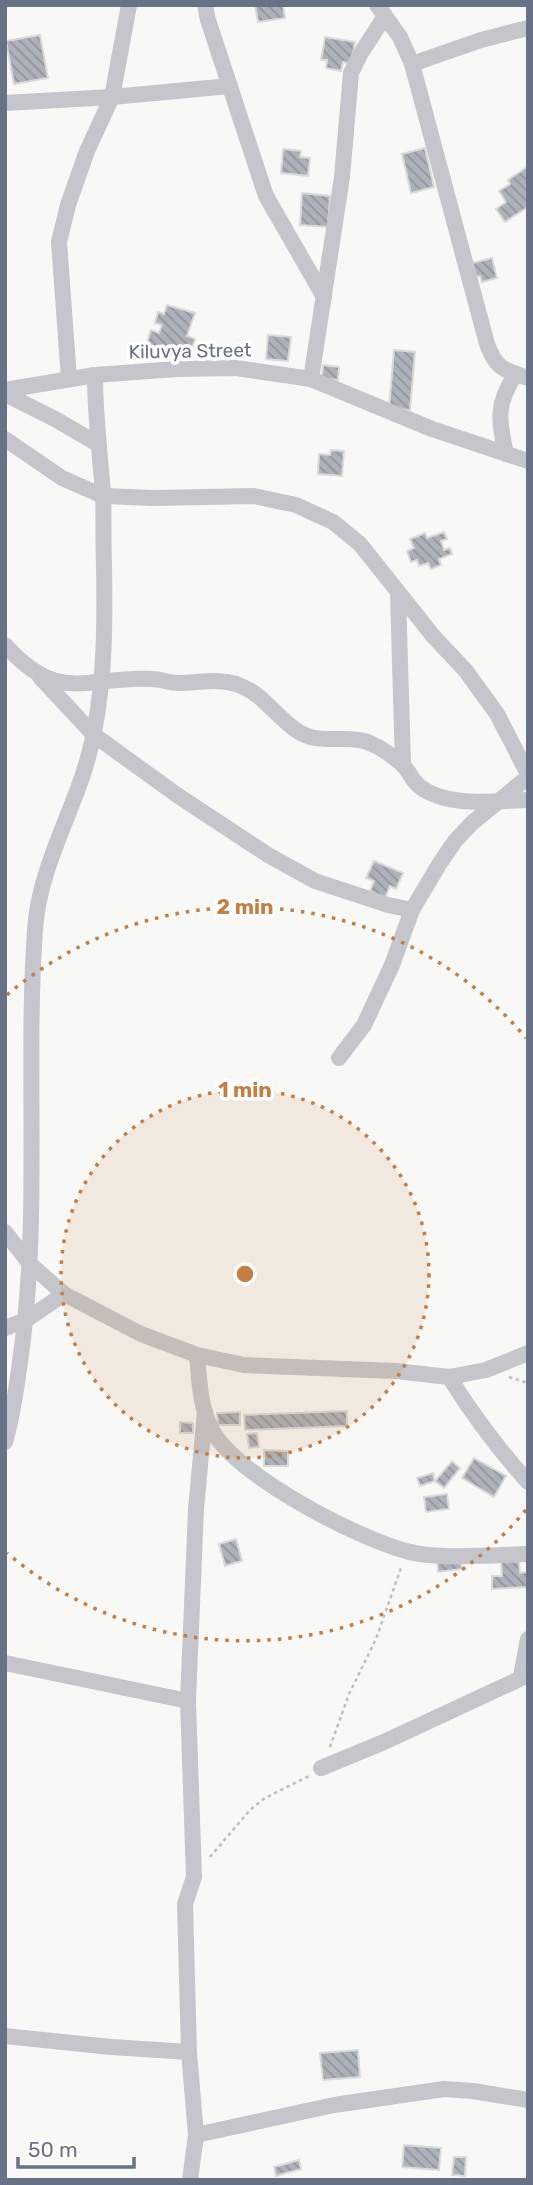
<svg xmlns="http://www.w3.org/2000/svg" width="533" height="2185" font-family="Rubik,sans-serif">
<defs>
<pattern id="building-back-hatch" width="6" height="6" patternUnits="userSpaceOnUse" patternTransform="scale(1.75)"><rect width="6" height="6" fill="#adb2ba"/><path d="M-1 5l2 2M0 0l6 6M5-1l2 2" fill="none" stroke="#91959d"/></pattern>
</defs>
<rect width="100%" height="100%" fill="#f8f8f6"/>
<!-- building -->
<g fill="url(#building-back-hatch)" stroke="#dadad8" stroke-width="2">
<path d="M255 5H283L285 18 258 22Z"/>
<path d="M40 35 48 78 14 84 6 41Z"/>
<path d="M325 37 355 42 351 64 343 62 341 71 326 68 327 60H321Z"/>
<path d="M425 148 434 187 411 193 402 154Z"/>
<path d="M283 149 301 151 300 157 310 158 308 176 281 173Z"/>
<path d="M527 167 528 207 505 222 496 209 506 202 499 191 510 184 508 180Z"/>
<path d="M302 193 330 196 328 227 300 225Z"/>
<path d="M492 258 497 278 482 282 480 276 472 277 469 264Z"/>
<path d="M167 305 195 313 187 336 195 339 191 352 171 346 168 356 145 349 151 330 159 333 162 325 155 323 158 312 164 314Z"/>
<path d="M268 335 291 337 288 361 266 359Z"/>
<path d="M394 350 415 352 410 410 389 408Z"/>
<path d="M323 365 339 367 338 380 322 378Z"/>
<path d="M331 450 344 451 342 476 318 474 319 454 330 455Z"/>
<path d="M444 532 447 539 441 541 444 550 450 548 452 554 439 559 441 565 431 569 428 563 419 566 417 560 411 562 407 551 414 548 410 539 425 533 427 538Z"/>
<path d="M374 861 403 873 396 889 390 886 385 898 370 891 374 881 366 878Z"/>
<path d="M347 1411V1426L245 1430 244 1415Z"/>
<path d="M240 1412V1425H218L217 1413Z"/>
<path d="M180 1422 193 1423V1433H180Z"/>
<path d="M257 1433 259 1447 249 1448 247 1434Z"/>
<path d="M264 1450 288 1451V1466H264Z"/>
<path d="M474 1458 506 1476 494 1497 462 1478Z"/>
<path d="M452 1461 460 1468 444 1488 435 1481Z"/>
<path d="M433 1473 435 1481 420 1486 417 1478Z"/>
<path d="M447 1494 449 1509 426 1512 424 1497Z"/>
<path d="M236 1539 242 1561 225 1566 219 1544Z"/>
<path d="M460 1556 462 1569 438 1572 437 1559Z"/>
<path d="M519 1561 520 1573 528 1572V1587L492 1589V1576H502L501 1562Z"/>
<path d="M358 2050 360 2077 323 2080 320 2053Z"/>
<path d="M404 2145 441 2148 439 2170 402 2167Z"/>
<path d="M454 2157H466L465 2176 452 2175Z"/>
<path d="M299 2160 301 2169 276 2176 274 2167Z"/>
</g>
<g fill="none" stroke-linecap="round" stroke-linejoin="round">
<!-- path -->
<g stroke="#bebfc2" stroke-width="2.5" stroke-dasharray="3.5 3.5" stroke-linecap="butt">
<path d="M509 1377 528 1383"/>
<path d="M330 1747 349 1694 376 1639 402 1565"/>
<path d="M210 1857 250 1810 265 1798 309 1776"/>
</g>
<!-- minor -->
<g stroke="#c4c6cb" stroke-width="16">
<path d="M205 5 208 20 266 196 324 297"/>
<path d="M377 5 400 37 412 64 487 344C496 369 504 370 528 378"/>
<path d="M412 64 481 40 528 28"/>
<path d="M5 103 112 97 230 86"/>
<path d="M69 379 59 242 68 205 87 151 112 97 129 5"/>
<path d="M311 379 342 177 351 73 361 53 385 16"/>
<path d="M5 390 95 375 177 369 236 368 311 379 432 429 528 461"/>
<path d="M5 394 55 419 98 444"/>
<path d="M5 439 62 478 103 496 154 498 254 496 296 505 333 522 360 544 434 637 466 671 497 714 528 774"/>
<path d="M506 454C499 421 495 404 516 374"/>
<path d="M398 594 403 765"/>
<path d="M5 645C60 705 83 676 152 679 161 679 169 683 178 683 198 683 216 678 236 684 265 694 275 717 299 732 321 746 349 733 372 744 381 748 395 758 403 765 409 771 412 780 419 786 447 808 494 801 528 800"/>
<path d="M40 677 94 735 177 795 268 855 315 881 388 905 412 910"/>
<path d="M339 1058 364 1025 392 965 412 910 440 863 455 841 472 823 528 777"/>
<path d="M5 1232 30 1264 64 1294 141 1334 197 1355 244 1365 396 1371 449 1377 486 1370 528 1353"/>
<path d="M5 1328 26 1320 64 1294"/>
<path d="M197 1355C199 1378 200 1407 211 1428 234 1475 355 1537 406 1551 436 1560 495 1555 528 1554"/>
<path d="M449 1377C473 1415 498 1449 528 1482"/>
<path d="M5 1442C13 1416 16 1390 20 1362 41 1219 25 1073 35 929 40 859 82 800 94 732 105 677 105 621 104 564 103 541 104 517 103 494 100 454 95 415 95 375"/>
<path d="M5 1663 188 1701"/>
<path d="M521 1676 528 1639"/>
<path d="M321 1768 384 1742 528 1675"/>
<path d="M5 2036 111 2047 189 2052"/>
<path d="M196 2135 334 2105 444 2089 473 2091 528 2100"/>
<path d="M190 2180 196 2135 189 2052 185 1904 194 1877 188 1701 196 1509 205 1412"/>
</g>
</g>
<!-- distance rings -->
<circle cx="245" cy="1274" r="184" fill="#c67d42" fill-opacity=".12"/>
<g fill="none" stroke="#c67d42" stroke-width="3.5" stroke-dasharray="3.5 7">
<circle cx="245" cy="1274" r="184"/>
<path d="M526 1510A367 367 0 0 1 7 1553M7 995A367 367 0 0 1 526 1038"/>
</g>
<g text-anchor="middle" dominant-baseline="central" stroke-width="7" stroke-linejoin="round" paint-order="stroke">
<!-- street labels -->
<g font-size="19" fill="#687286" stroke="#fff">
<text transform="translate(190 351) rotate(-1)">Kiluvya Street</text>
</g>
</g>
<circle cx="245" cy="1274" r="10" fill="#c67d42" stroke="#fff" stroke-width="3.5"/>
<g font-size="21" text-anchor="middle" font-weight="bold" fill="#c67d42" stroke="#fff" stroke-width="7" stroke-linejoin="round" paint-order="stroke">
<text x="245" y="914">2 min</text>
<text x="245" y="1097">1 min</text>
</g>
<!-- border -->
<rect width="533" height="2185" fill="none" stroke="#687286" stroke-width="14"/>
<!-- scale -->
<path d="M18 2157v10h116v-10" fill="none" stroke="#687286" stroke-width="3.5"/>
<text x="28" y="2157" font-size="21" fill="#687286" stroke="#ffffff" stroke-width="5" paint-order="stroke">50 m</text>
</svg>
